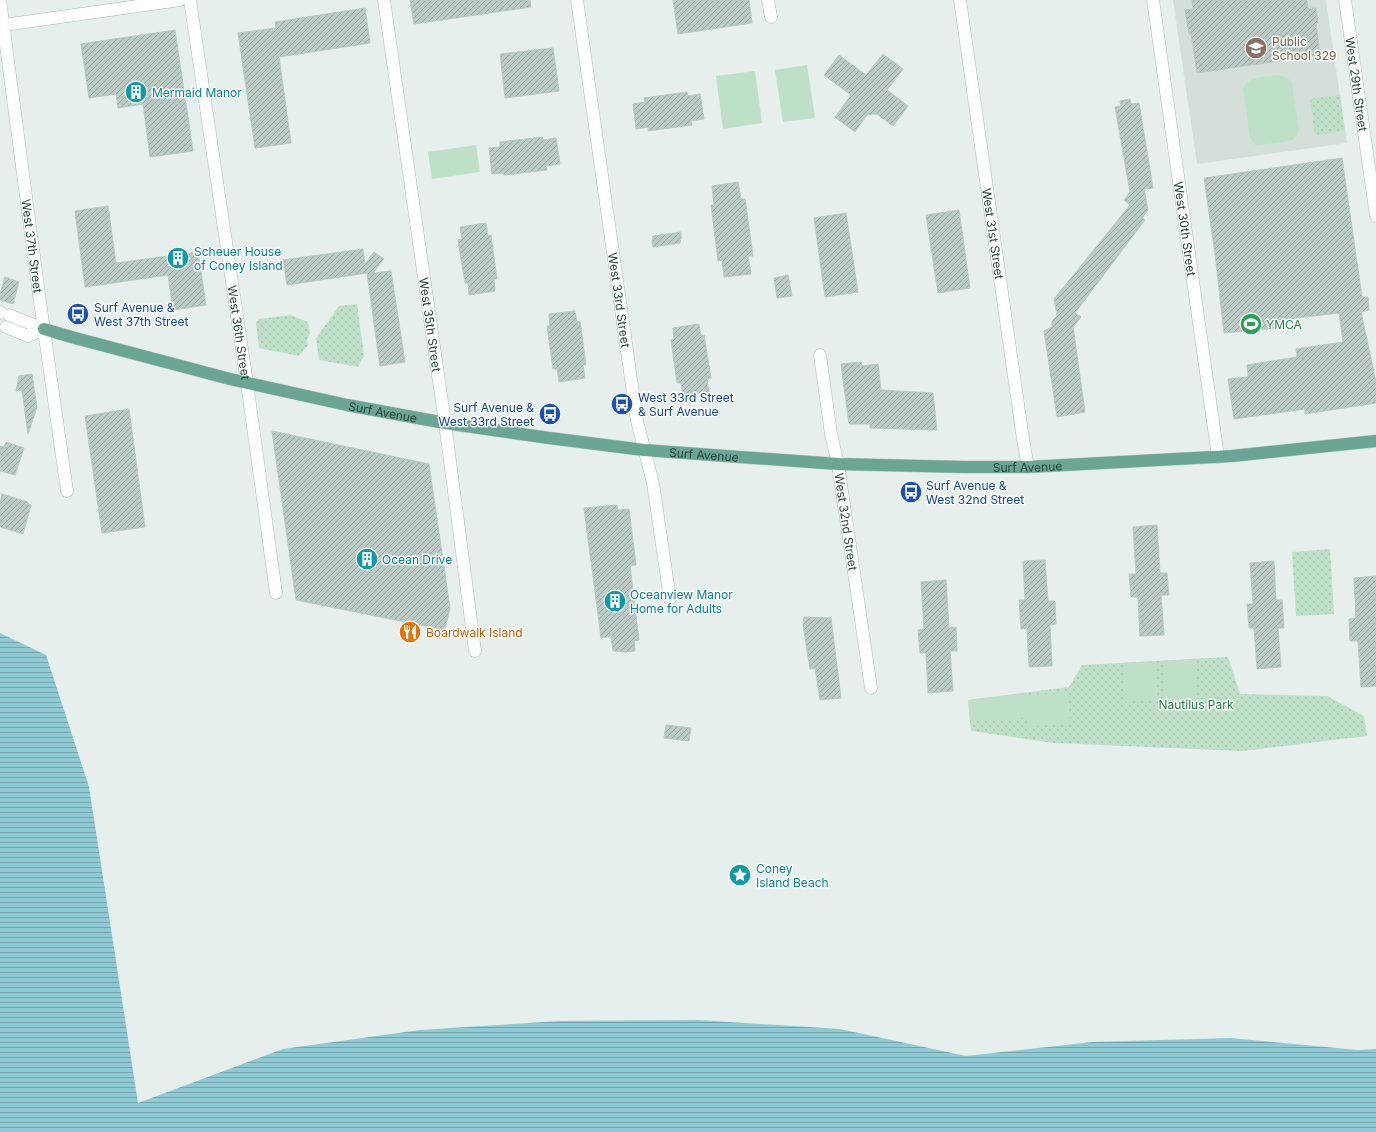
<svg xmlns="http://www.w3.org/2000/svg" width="1376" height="1132" font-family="Inter,sans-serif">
<defs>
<pattern id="park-dots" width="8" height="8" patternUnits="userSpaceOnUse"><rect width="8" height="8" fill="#bfe0c8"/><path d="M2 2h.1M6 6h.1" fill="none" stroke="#a4c1ad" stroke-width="1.8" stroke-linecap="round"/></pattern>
<pattern id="water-rules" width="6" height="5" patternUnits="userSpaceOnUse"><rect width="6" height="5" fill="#8ec9d4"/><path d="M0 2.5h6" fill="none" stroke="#74a5ad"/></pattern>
<pattern id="building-hatch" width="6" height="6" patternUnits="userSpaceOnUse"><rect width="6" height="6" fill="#bbcac4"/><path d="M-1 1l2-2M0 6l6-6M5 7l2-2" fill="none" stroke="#98a6a0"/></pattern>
</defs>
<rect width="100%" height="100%" fill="#e6efeb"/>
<!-- built -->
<path fill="#d4dfda" d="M1173 0H1326L1347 143 1197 164Z"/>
<!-- park -->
<g fill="url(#park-dots)">
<path d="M1340 95 1345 131 1315 135 1310 99Z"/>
<path d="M357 304 364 356 358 367 319 360 316 338 339 306Z"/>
<path d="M290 315 308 322 310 333 307 339 308 345 299 356 259 348 256 322 259 319Z"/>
<path d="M1330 549 1334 614 1296 616 1292 552Z"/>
<path d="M1228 657 1240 694 1327 696 1364 716 1367 736 1242 751 1054 743 971 731 968 700 1069 687 1082 665Z"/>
</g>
<!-- pitch -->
<g fill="#bfe0c8">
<path d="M807 65 815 118 783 122 775 70Z"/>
<path d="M755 71 762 123 723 129 716 76Z"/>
<path d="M1281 75C1286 77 1289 78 1292 83L1299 130C1298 134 1297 137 1294 139 1290 142 1262 145 1255 145L1250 138 1243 89C1247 75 1269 77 1281 75Z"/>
<path d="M476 145 480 172 432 179 428 152Z"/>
<path d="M1194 659 1196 698 1165 700 1163 661Z"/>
<path d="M1156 661 1158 700 1126 702 1124 663Z"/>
<path d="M1025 693V699V695L1068 693 1071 724 1027 727 1026 718 970 721 968 700Z"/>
</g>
<!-- water -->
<path fill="url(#water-rules)" d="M0 633 46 655 89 787 138 1103 283 1049 420 1030 560 1021 698 1020 840 1029 966 1056 1092 1042 1231 1038 1357 1050 1376 1049V1132H0Z"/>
<!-- building -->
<g fill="url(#building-hatch)" stroke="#b8c9c2">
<path d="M410 0H530L531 7 414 24Z"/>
<path d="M673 0H749L752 23 678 34Z"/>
<path d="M1192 0H1307L1308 9 1316 8 1318 23H1316L1320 55 1197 73 1191 34H1189L1185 10 1193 9Z"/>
<path d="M365 8 370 43 279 57 291 143 255 148 238 33 276 28 275 22Z"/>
<path d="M175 30 193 151 150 157 143 104 118 108 116 94 89 98 81 44Z"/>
<path d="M553 48 559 91 505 98 500 54Z"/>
<path d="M883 54 903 69 887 90 908 106 893 126 877 114H873L867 115 855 132 835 117 851 95 824 75 839 55 866 75Z"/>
<path d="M687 92 688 96 700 94 704 119 691 121 692 125 648 131V127L636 129 633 104 645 102 644 98Z"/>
<path d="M1130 99 1131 104 1139 103 1153 188 1144 189 1148 210 1142 218 1145 220 1075 313 1081 317 1073 327 1085 412 1057 417 1044 331 1052 327V321L1057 316 1054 299 1130 205 1124 200 1130 192 1115 107 1121 106 1120 101Z"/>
<path d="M543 137V140L556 138 560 164 546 166 547 170 504 175 503 173 492 174 489 148 500 147V142Z"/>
<path d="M1342 158 1362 297H1368L1369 310 1361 312 1376 382V403L1305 414V409L1234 419 1228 379 1248 377 1247 365 1297 357 1296 349 1343 342 1339 313 1279 320 1280 328 1224 333 1215 254 1204 178Z"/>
<path d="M738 182 741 199H745L753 256H748L751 274 724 277 722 260 718 261 711 205H714L712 186Z"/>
<path d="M108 206 116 263 198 252 206 305 173 310 168 275 85 287 75 211Z"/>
<path d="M959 210 970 288 938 293 926 215Z"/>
<path d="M846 213 858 292 825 297 814 218Z"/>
<path d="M486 223 488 236 491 235 497 279H494L495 291 469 295 468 283H465L458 240 462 239 460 227Z"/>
<path d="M681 232V238L680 243 653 247 652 241 653 236Z"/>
<path d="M363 249 365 264 374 252 384 259 373 273 391 271 405 362 380 366 367 273 287 285 283 260Z"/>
<path d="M788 275 792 296 777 298 774 278Z"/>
<path d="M5 277 19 282 13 304 0 300V294Z"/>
<path d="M575 311 577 322 580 321 586 365H583L585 378 559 382 557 369H553L547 326H550L549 314Z"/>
<path d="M699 324 701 336 704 335 711 378 707 379 709 392 683 395 681 383H677L671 340 674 339 673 328Z"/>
<path d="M861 362 862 366 878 364 881 390 933 393 937 430 870 428V424H849L841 364Z"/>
<path d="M32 374 37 407 28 434 22 390 16 391 19 376Z"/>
<path d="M129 409 145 527 102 533 85 416Z"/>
<path d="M272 431 429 464 450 608 445 630 296 600Z"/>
<path d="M6 442 24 448 15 475 0 471V446L4 447Z"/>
<path d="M2 494 28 502V504L31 505 23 534 0 527V503Z"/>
<path d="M617 505 618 510 629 509 636 565 630 566 639 640 634 641 635 651 625 652 613 651 611 636 601 638 584 508Z"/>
<path d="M1157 525 1160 573H1167L1169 595H1161L1164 635 1140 636 1138 597H1131L1129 574H1136L1133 527Z"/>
<path d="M1045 560 1048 601H1055L1056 624 1050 625 1052 666 1029 667 1027 628 1021 629 1019 600H1025L1023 561Z"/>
<path d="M1274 561 1276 600H1282L1284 628H1278L1281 667 1257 669 1254 628H1249L1247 604H1253L1250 563Z"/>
<path d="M1376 576V686L1361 687 1358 641H1350L1349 619 1356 618 1354 578Z"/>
<path d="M946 580 949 628 956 627 957 651H950L953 691 928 693 926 653H920L918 630 924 629 921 582Z"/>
<path d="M804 617 831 618 841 698 820 700 815 668 810 669 803 625Z"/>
<path d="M666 725 691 728 689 741 664 738Z"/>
</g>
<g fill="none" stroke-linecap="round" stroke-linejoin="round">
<!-- minor casing -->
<g stroke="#a8b8b2" stroke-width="13">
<g id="minor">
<path id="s1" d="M0 0 40 302 67 491"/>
<path id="s2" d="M190 0 247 383 276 593"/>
<path id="s3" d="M384 0 445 423 475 651"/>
<path id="s4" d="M577 0 637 421 653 483 670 599"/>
<path d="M768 0 771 17"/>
<path id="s5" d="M960 0 1023 439 1028 467"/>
<path id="s6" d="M1153 0 1218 457"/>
<path id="s7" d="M1345 0 1376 216"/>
<path d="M4 25 180 0"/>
<path d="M0 312 1 313"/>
<path d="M9 315 44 329"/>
<path d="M6 327 28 336 44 329"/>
<path id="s8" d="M820 355 831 434 838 464 871 688"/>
</g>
</g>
<!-- major casing -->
<g stroke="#c2cac8" stroke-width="13">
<g id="major">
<path id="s9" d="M44 329 75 338 230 379 347 405 445 423 549 438 644 450 838 464 964 467H1028L1232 456 1376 441"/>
</g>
</g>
<!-- minor -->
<use href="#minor" stroke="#fff" stroke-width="12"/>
<!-- major -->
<use href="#major" stroke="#6aa596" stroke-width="12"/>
</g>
<!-- icons -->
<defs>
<g id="school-disc" transform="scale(1.15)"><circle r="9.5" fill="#8d6e63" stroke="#f7fbf9"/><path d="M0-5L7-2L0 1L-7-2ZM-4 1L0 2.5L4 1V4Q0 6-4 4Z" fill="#fff"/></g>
<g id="building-disc" transform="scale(1.15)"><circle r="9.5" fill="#0f9aa8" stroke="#f7fbf9"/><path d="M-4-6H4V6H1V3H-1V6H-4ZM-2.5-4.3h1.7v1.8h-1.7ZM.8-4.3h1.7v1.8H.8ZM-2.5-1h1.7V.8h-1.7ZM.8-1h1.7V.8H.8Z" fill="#fff"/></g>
<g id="bus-disc" transform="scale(1.15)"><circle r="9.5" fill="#1a4fb4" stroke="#f7fbf9"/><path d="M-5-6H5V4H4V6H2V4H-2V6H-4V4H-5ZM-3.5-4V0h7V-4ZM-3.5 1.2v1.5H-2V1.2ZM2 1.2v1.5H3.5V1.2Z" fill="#fff"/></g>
<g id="stadium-disc" transform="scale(1.15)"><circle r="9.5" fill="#2e9e5b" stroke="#f7fbf9"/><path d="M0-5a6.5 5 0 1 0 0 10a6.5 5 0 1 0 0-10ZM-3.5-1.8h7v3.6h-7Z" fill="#fff"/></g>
<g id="restaurant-disc" transform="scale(1.15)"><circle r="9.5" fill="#e8710a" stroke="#f7fbf9"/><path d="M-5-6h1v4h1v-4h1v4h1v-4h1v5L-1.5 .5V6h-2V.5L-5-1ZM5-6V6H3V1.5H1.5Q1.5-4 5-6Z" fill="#fff"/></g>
<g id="sight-disc" transform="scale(1.15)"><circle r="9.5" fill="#0f9aa8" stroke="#f7fbf9"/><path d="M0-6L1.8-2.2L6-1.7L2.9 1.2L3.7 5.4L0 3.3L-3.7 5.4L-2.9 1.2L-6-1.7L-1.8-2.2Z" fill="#fff"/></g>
</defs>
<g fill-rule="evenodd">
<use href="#school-disc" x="1256" y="48"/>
<use href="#building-disc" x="136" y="92"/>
<use href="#building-disc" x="178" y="258"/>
<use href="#bus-disc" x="78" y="314"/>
<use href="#stadium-disc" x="1251" y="324"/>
<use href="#bus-disc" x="622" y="404"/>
<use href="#bus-disc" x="550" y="414"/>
<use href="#bus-disc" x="911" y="492"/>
<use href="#building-disc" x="367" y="559"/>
<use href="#building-disc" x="615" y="601"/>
<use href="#restaurant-disc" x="410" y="632"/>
<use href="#sight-disc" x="740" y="875"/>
</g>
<g text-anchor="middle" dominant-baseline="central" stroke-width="3" stroke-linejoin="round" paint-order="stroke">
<!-- education labels -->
<g font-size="12" fill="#785e54" stroke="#f7fbf9" text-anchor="start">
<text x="1272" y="41">Public<tspan x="1272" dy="14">School 329</tspan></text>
</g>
<!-- street labels -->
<g font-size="12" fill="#24423a" stroke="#f7fbf9">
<text stroke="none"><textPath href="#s7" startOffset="85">West 29th Street</textPath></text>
<text stroke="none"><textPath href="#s6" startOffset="231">West 30th Street</textPath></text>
<text stroke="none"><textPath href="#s5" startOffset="236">West 31st Street</textPath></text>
<text stroke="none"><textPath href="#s1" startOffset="248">West 37th Street</textPath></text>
<text stroke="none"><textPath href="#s4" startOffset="303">West 33rd Street</textPath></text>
<text stroke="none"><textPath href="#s3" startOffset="328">West 35th Street</textPath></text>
<text stroke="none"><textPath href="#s2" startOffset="336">West 36th Street</textPath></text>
<text stroke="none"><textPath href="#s9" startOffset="349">Surf Avenue</textPath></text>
<text stroke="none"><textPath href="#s9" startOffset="673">Surf Avenue</textPath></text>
<text stroke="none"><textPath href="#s9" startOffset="997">Surf Avenue</textPath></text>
<text stroke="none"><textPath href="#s8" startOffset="169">West 32nd Street</textPath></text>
</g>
<!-- culture labels -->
<g font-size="12" fill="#0d838f" stroke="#f7fbf9" text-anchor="start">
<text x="152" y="92">Mermaid Manor</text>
<text x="194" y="251">Scheuer House<tspan x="194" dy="14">of Coney Island</tspan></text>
<text x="382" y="559">Ocean Drive</text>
<text x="630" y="594">Oceanview Manor<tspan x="630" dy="14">Home for Adults</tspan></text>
<text x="756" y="868">Coney<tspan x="756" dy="14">Island Beach</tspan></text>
</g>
<!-- transit labels -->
<g font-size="12" fill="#164399" stroke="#f7fbf9" text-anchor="start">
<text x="94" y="307">Surf Avenue &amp;<tspan x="94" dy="14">West 37th Street</tspan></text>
<text x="638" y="397">West 33rd Street<tspan x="638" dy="14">&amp; Surf Avenue</tspan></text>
<text x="534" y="407" text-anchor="end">Surf Avenue &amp;<tspan x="534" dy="14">West 33rd Street</tspan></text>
<text x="926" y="485">Surf Avenue &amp;<tspan x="926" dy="14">West 32nd Street</tspan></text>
</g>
<!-- leisure labels -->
<g font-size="12" fill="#27864d" stroke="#f7fbf9" text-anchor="start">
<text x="1266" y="324">YMCA</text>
</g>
<!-- food labels -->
<g font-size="12" fill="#c56008" stroke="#f7fbf9" text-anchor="start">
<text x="426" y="632">Boardwalk Island</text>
</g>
<!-- park labels -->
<g font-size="12" fill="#2d7a4b" stroke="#f7fbf9">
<text x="1196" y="704">Nautilus Park</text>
</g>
</g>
</svg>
